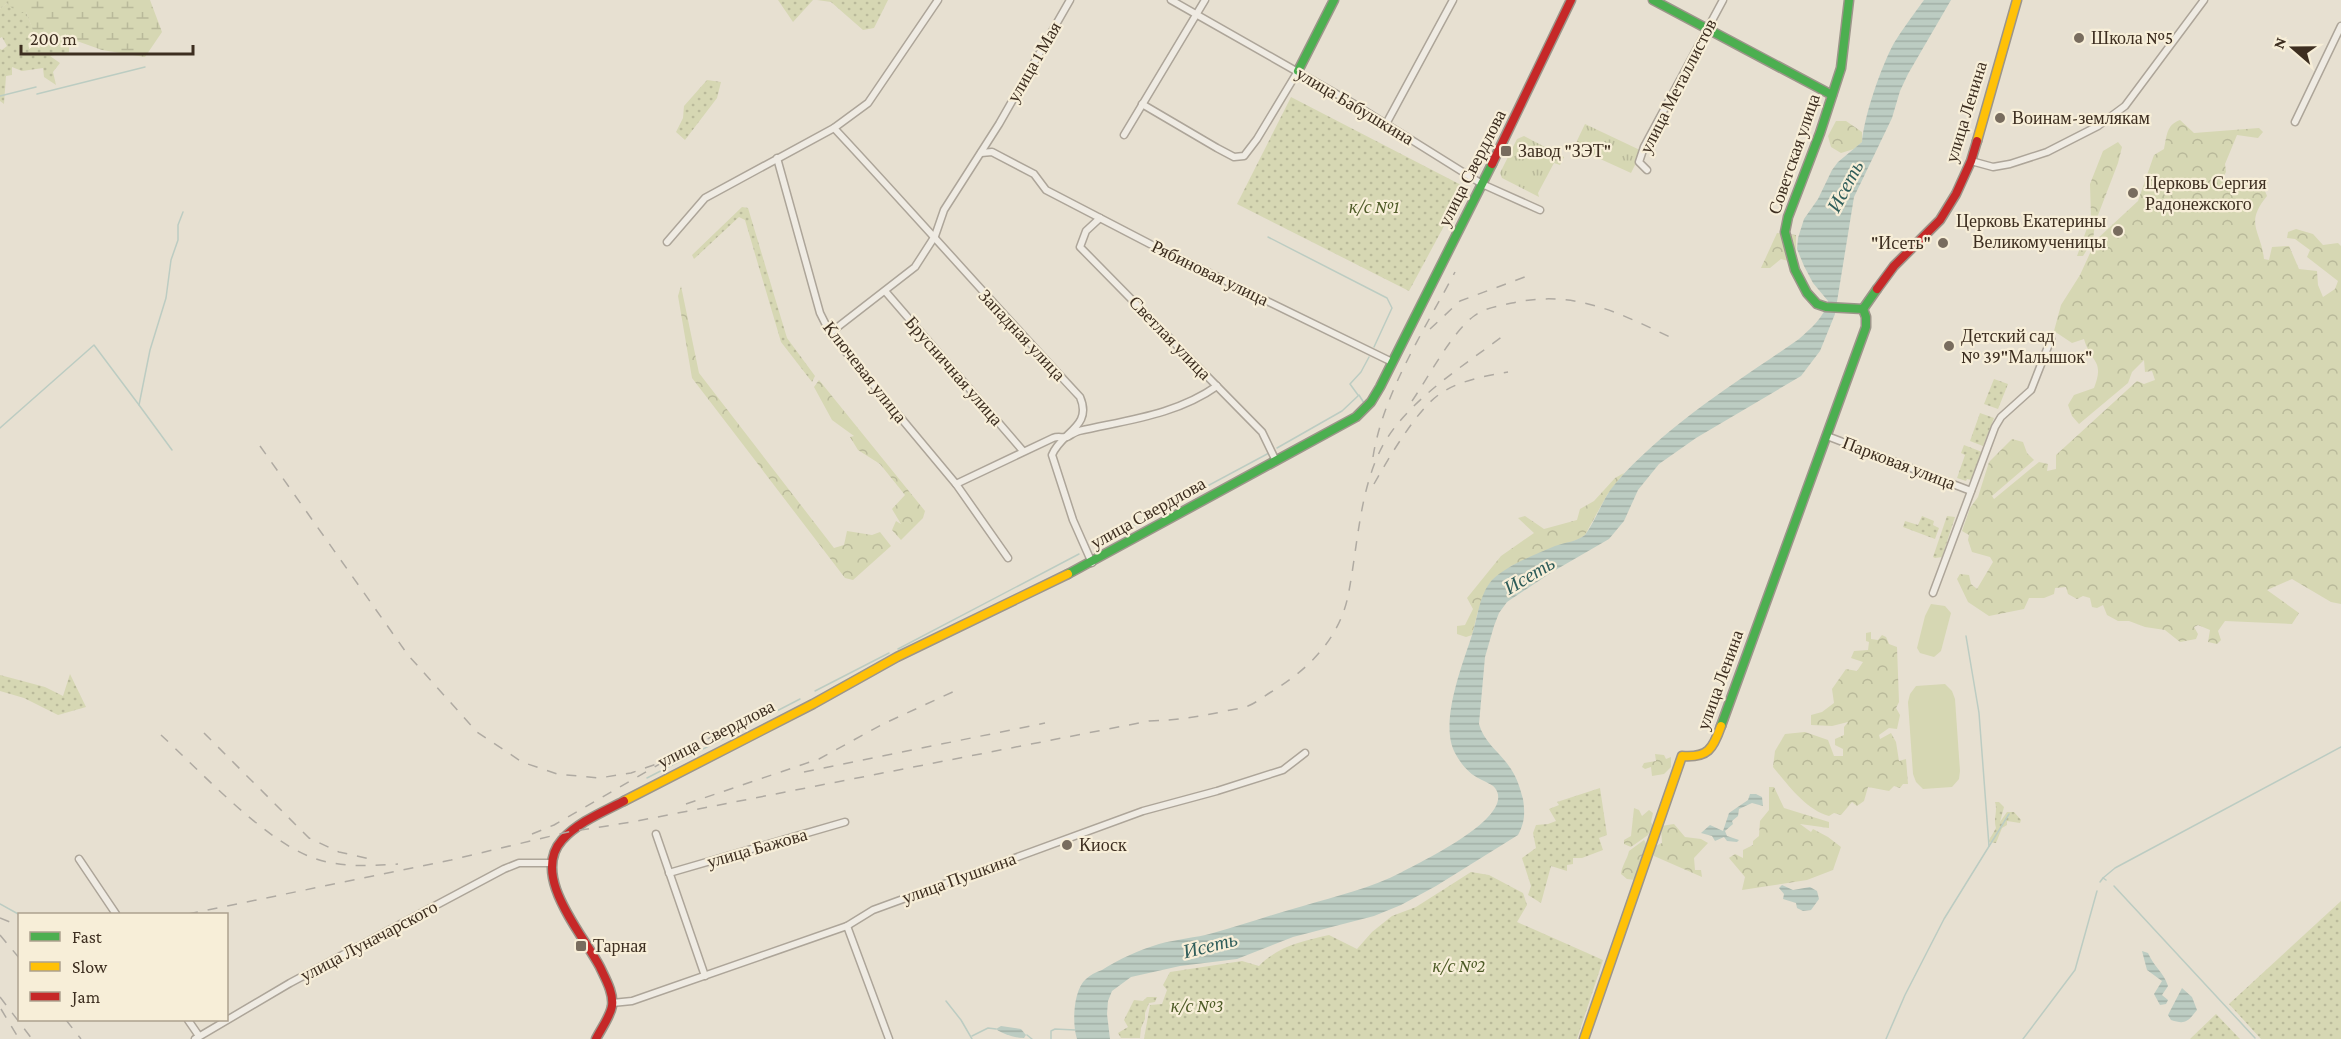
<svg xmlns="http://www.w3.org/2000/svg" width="2341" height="1039" font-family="'Crimson Pro',serif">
<defs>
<pattern id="grass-dots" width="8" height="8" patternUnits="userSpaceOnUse" patternTransform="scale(1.5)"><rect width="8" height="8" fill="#d6d7b3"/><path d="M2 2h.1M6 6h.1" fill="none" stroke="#b9b99a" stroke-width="1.8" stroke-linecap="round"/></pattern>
<pattern id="forest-crowns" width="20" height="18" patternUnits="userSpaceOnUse" patternTransform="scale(1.5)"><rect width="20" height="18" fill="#d6d7b3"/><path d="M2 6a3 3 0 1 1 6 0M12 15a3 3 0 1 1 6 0" fill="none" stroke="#b9b99a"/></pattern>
<pattern id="wetland-marsh" width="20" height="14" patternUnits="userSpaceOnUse" patternTransform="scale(1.5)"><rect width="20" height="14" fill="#d6d7b3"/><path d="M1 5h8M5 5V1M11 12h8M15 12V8" fill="none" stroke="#b9b99a"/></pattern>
<pattern id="park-tufts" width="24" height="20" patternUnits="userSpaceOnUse" patternTransform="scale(1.5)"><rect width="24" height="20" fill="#d6d7b3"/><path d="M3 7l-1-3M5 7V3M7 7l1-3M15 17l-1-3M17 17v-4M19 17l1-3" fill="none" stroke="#b9b99a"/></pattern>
<pattern id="water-rules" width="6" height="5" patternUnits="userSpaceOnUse" patternTransform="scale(1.5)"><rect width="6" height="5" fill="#bcccc2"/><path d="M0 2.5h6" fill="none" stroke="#a2b0a6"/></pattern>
</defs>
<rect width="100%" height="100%" fill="#e7e0d1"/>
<!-- grass -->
<g fill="url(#grass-dots)">
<path d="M778 0H813L793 22Z"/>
<path d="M817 0H888L874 28 863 30 831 2Z"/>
<path d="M7 3 26 12 36 37 40 32 63 36 69 43V52L50 56 60 63 53 72 56 85 44 77 43 68 22 71 12 67V75L6 76 4 104 0 101V49L2 50 7 46 2 37 0 38V9Z"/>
<path d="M707 80 721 82 717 98 685 140 676 132 683 118 684 106Z"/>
<path d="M1291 97 1465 187 1409 291 1237 204Z"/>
<path d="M742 207 748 208 787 338 815 376 812 382 781 342 745 220 739 217 694 259 692 255Z"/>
<path d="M1994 379 2008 384 1998 409 1984 404Z"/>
<path d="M1980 413 1994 418 1983 446 1970 441Z"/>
<path d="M1964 445 1982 452 1972 480 1967 479 1966 481 1957 478 1965 455 1961 453Z"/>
<path d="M1922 516 1934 521 1933 525 1939 528 1935 539 1903 527 1905 521 1918 525Z"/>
<path d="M1947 516 1955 517 1942 557 1935 558 1933 557Z"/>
<path d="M70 674 86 707 58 715 24 698 0 691V675L45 687 63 696Z"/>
<path d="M1600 788 1607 835 1599 838 1603 850 1582 858H1573V864L1567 865V871L1551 866 1541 903 1528 895 1531 886 1522 858 1536 848 1533 833 1536 825 1548 824 1556 821 1549 809 1559 805 1557 802Z"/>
<path d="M1995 802H1999L2004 807 2000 822 2007 812H2014L2021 820 2020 823 2007 821V825L2002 828 1996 843 1988 842 1996 828C1993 819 1998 811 1995 802Z"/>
<path d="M1471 872 1489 875 1523 893 1527 905 1517 922 1603 960 1577 1039H1144L1150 1005 1162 1004 1167 990 1163 985 1170 972 1242 961 1259 966C1278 946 1303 941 1329 935L1357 949 1372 932 1392 916 1416 907Z"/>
<path d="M2341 901V1039H2261L2229 1004Z"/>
<path d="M1147 997H1157L1155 1002 1149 1003 1145 1013V1019L1141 1028 1140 1038H1121L1118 1033 1128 1027 1124 1020 1134 1000 1143 1001Z"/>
<path d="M2216 1014 2240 1039H2190Z"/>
</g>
<!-- forest -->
<g fill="url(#forest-crowns)">
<path d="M2180 120 2194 133 2259 128 2263 132 2258 138 2237 135 2225 164 2226 172 2222 179 2224 183C2240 185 2253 186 2268 182L2265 191 2267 196C2244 224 2261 230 2264 259L2269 260 2272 247 2289 246 2299 269 2317 271 2318 285 2323 297 2335 289 2338 281 2307 257 2310 250 2295 239 2287 238 2288 232 2296 229 2313 234 2323 245 2338 243 2341 246V604L2331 602 2292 579 2267 590 2299 613 2292 624 2225 621 2218 631 2221 640 2217 644 2208 642 2210 630 2198 625 2194 627 2198 634 2196 639 2180 642 2165 630 2145 627 2129 621H2118L2107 615 2103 605 2097 608 2092 607 2090 598 2083 596 2077 599 2068 594 2066 587 2055 588 2054 594 2044 598H2029L2024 609 1989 616 1968 602 1957 579 1960 574 1969 575 1971 584 1977 589 1993 562 1990 557 1972 552 1968 540 1969 535 1962 531 1970 508 1978 497 1989 462 2012 439 2023 442 2027 453 2034 460 1992 496 1994 499 2039 462 2048 464 2047 471 2056 469V455L2137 381 2144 384 2155 380 2152 371 2145 372 2144 360 2132 372 2128 383 2079 424 2072 416 2068 405 2074 395 2094 388C2105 359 2091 364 2084 339L2072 343 2054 331 2061 305 2080 275 2096 240 2138 201 2154 155 2164 149C2167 136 2166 125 2180 120Z"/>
<path d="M1836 121H1846L1862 132V142L1854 149 1841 153 1831 147 1828 136Z"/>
<path d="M2118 142 2122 147 2118 163 2095 223 2093 240 2083 256H2077L2091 217 2090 184 2103 151Z"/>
<path d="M1777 233 1796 235V257L1792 262 1781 259 1770 268H1761Z"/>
<path d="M681 286 699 373 834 548 844 545 847 531 872 535 880 532 891 546 853 580 845 578 692 378 678 296Z"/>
<path d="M819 380 925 511 923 518 901 540 892 530 896 521 901 524 892 509 905 495 880 464 858 450 850 437 854 436 832 420 814 387Z"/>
<path d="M1624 473 1607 495 1585 535 1579 539 1511 566 1478 611 1472 635 1466 637 1457 634V626L1465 625 1473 609 1467 598 1501 556 1534 533 1518 518 1525 516 1544 529 1577 520 1580 509 1594 501 1615 478Z"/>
<path d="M1871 632V639L1878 640 1882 635 1886 637 1889 644 1897 647 1899 702 1896 708 1900 715 1897 729 1889 728 1879 735 1880 739 1891 733 1896 742 1899 761 1906 759 1908 784H1903L1900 788 1894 786 1889 791 1868 787 1864 801 1857 806 1852 802 1841 815 1834 813 1829 816C1806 810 1788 785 1773 767L1775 751 1785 734 1805 732 1828 740 1834 756H1843V749L1835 745V739L1844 735V727L1848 722 1832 726 1811 725V715L1822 712 1834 703 1832 689 1846 669 1857 671 1863 662 1851 658 1854 651 1868 650 1869 642 1866 641V633Z"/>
<path d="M1655 754 1664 755 1666 759 1671 757V767L1664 774 1652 776 1651 767 1645 769 1642 767 1644 763 1656 761Z"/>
<path d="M1769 787H1774L1784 808 1829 822V828L1800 824 1811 832 1813 829 1828 837 1841 847 1833 870 1807 880 1742 890 1745 877 1729 858 1735 854 1743 858V850L1753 845V841L1759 836 1760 821 1769 810Z"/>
<path d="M1634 808 1639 810 1642 816 1649 810 1653 813 1651 822 1653 826 1648 835 1631 847 1624 844V840L1631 836Z"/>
<path d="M1674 824 1685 837 1701 839 1708 843 1694 858 1695 870H1701L1702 877 1654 856 1653 847 1662 843 1661 826Z"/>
<path d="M1644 840 1647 845 1635 880 1627 879 1621 874C1622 865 1627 860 1629 851Z"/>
</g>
<!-- wetland -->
<path fill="url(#wetland-marsh)" d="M0 0H150L162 32 145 57 102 50 63 36 51 40 46 34 40 32 36 38 26 12 18 14 7 3 0 9Z"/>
<!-- park -->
<g fill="url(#park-tufts)">
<path d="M1585 124 1642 151 1631 173 1574 147Z"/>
<path d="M1524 136 1564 157 1560 165 1554 163 1538 193 1539 197 1502 178 1500 173 1517 139Z"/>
</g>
<!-- pitch -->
<g fill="#d6d7b3">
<path d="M1931 604 1945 606 1951 613 1941 651 1934 657 1920 653 1917 648 1925 616Z"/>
<path d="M1945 684 1952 691 1955 699 1960 771 1959 779 1952 787 1923 789 1916 782 1913 774 1908 702 1910 694 1916 686Z"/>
</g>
<!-- water -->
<g fill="url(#water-rules)">
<path d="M1924 0H1951L1908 74 1900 91 1892 118 1854 197 1835 314 1820 351 1801 376 1696 438 1659 464 1638 490 1624 521 1609 539 1552 572 1507 602 1499 613 1494 626 1485 657 1479 724C1484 743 1501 753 1511 769 1517 778 1520 788 1523 799 1525 813 1525 822 1518 835L1436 886 1401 905 1374 916 1293 937 1237 959 1180 966 1131 977 1112 991 1108 1001 1107 1014 1110 1039H1077C1072 1024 1073 990 1086 979 1090 975 1096 972 1102 970 1119 959 1139 950 1159 944 1177 939 1195 938 1213 933 1243 925 1273 914 1303 906 1337 896 1371 888 1402 872 1420 862 1517 817 1495 788 1492 784 1485 782 1480 779 1469 774 1461 764 1455 753 1439 723 1462 666 1472 635 1478 617 1479 595 1492 580 1507 565 1536 554 1555 546 1566 542 1576 542 1585 535 1597 519 1602 499 1615 484 1666 425 1736 383 1799 339 1811 328 1824 318 1828 301L1813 283 1804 266 1797 249 1798 238 1804 219 1818 199 1832 170 1838 162 1862 142C1864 116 1881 67 1894 43 1903 28 1914 14 1924 0Z"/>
<path d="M1750 794H1756L1762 797 1763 806 1752 803 1739 809 1738 816 1732 821 1733 824 1725 831 1727 836 1739 840 1737 842 1727 841 1724 837 1715 841 1712 836 1701 833 1710 825 1723 831 1729 813 1748 800Z"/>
<path d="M1782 885 1793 890 1810 887 1817 891 1819 899 1811 910 1803 911 1797 908 1796 903 1783 899 1784 894 1779 888Z"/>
<path d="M2142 951 2148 953C2154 967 2163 971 2168 986L2162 995 2168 1000 2166 1004 2160 1005 2154 994 2162 981 2147 970Z"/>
<path d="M2182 988 2192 997 2197 1010C2188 1021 2186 1025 2171 1020L2168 1015Z"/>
<path d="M1001 1026 1021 1029 1026 1035 1024 1038C1016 1038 1002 1034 996 1029Z"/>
</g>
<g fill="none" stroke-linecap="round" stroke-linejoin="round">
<!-- stream -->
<g stroke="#bcccc2" stroke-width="1.5">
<path d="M37 94 145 67"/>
<path d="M0 96 36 87"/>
<path d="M1268 237 1387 298 1392 308 1374 347"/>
<path d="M1358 395 1350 384 1361 372 1369 357"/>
<path d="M0 428 94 345 139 405"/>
<path d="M1277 448 1342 411 1359 395 1364 403"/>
<path d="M172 450 139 405 150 350 166 298 171 260 178 240V225L183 212"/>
<path d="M1101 543 1269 453"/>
<path d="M1966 636 1979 713 1989 846"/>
<path d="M898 649 1079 554"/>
<path d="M815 691 889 653"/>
<path d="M647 778 800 699"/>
<path d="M2103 878 2115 868 2341 747"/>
<path d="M2100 882 2103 878 2106 880"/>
<path d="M2114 886 2255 1038"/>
<path d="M0 904 20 915"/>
<path d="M946 1001 961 1020 972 1039"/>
<path d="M1027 1035 1032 1039"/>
<path d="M972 1036 988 1028 996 1029"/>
<path d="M1051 1039V1031L1055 1029 1075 1030"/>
<path d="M1886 1039 1905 995 1944 919 2009 814"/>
<path d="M2023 1039 2075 970 2097 891"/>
</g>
<!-- street casing -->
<g stroke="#ada599" stroke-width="9">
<g id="street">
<path d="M1171 0 1354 104 1482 184 1540 210"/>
<path d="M1142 104 1217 148 1234 157 1244 156 1257 139 1298 71"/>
<path d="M2295 122 2341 26"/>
<path d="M1386 124 1453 0"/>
<path d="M834 128C917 217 997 308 1080 397 1093 427 1061 432 1052 455L1073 520 1092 563"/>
<path d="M1124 135 1205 0"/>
<path d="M981 153 992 152 1034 174 1046 190 1150 244 1392 362"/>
<path d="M777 158 820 313 830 333 956 484 1008 558"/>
<path d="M1971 161 1993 167 2010 164 2047 152 2098 126 2125 106 2204 0"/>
<path d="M1647 170 1639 162 1644 147 1723 0"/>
<path d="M1100 218 1086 231 1080 247 1262 432 1276 461"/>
<path d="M667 242 705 198 834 128 868 103 938 0"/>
<path d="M885 291 1023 451"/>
<path d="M830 333 915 267 935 236 944 210 999 124 1070 0"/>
<path d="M1827 436 1971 491"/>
<path d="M956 484 1053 438C1058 436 1062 438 1067 437 1071 435 1075 432 1079 431 1127 420 1176 415 1217 386"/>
<path d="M1933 593 1995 427 2001 417 2031 390 2051 339"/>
<path d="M656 834 705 976"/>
<path d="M79 859 116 914"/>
<path d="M669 873 845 822"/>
<path d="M847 926 889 1039"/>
<path d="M612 1003 632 1001 847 926 873 910 1143 811 1217 791 1283 770 1305 753"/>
<path d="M188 1020 199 1036"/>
<path d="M195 1039 290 983 504 869 519 863H550"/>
</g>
</g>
<!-- fast casing -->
<g stroke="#9c958a" stroke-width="11">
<g id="fast">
<path d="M1653 0 1832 95"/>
<path d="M1849 0 1841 68 1820 133 1788 217 1785 232 1795 270 1807 293 1817 304 1826 307 1863 309 1877 289"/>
<path d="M1298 71 1334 0"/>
<path d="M1068 574 1356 417 1371 402 1380 387 1492 164"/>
<path d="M1721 726 1866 327V317L1863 309"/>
</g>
</g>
<!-- slow casing -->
<g stroke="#9c958a" stroke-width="11">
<g id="slow">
<path d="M1977 141 2017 0"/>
<path d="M624 801 813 704 897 657 1068 574"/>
<path d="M1584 1039 1682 756C1708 758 1713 749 1721 726"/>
</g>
</g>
<!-- jam casing -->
<g stroke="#9c958a" stroke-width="11">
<g id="jam">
<path d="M1492 164 1571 0"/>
<path d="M1877 289 1894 266 1940 220 1956 194 1971 161 1977 141"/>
<path d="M596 1039C601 1029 610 1017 612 1006 614 993 605 978 600 967 583 934 530 876 562 840 578 822 603 812 624 801"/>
</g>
</g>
<!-- street -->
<use href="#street" stroke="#efebe3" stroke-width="6"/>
<!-- fast -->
<use href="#fast" stroke="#4caf50" stroke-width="8"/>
<!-- slow -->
<use href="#slow" stroke="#ffc107" stroke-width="8"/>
<!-- jam -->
<use href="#jam" stroke="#c62828" stroke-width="8"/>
<!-- rail -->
<g stroke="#afaaa2" stroke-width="1.5" stroke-dasharray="10 10" stroke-linecap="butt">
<path d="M1430 329 1460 301 1530 275"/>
<path d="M1412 401C1428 378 1452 332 1474 316 1484 308 1499 306 1512 303 1575 289 1619 313 1674 339"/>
<path d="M260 446 408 655 477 732 522 762 557 774 599 778 631 773 665 761"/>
<path d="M1373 457C1383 393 1425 329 1455 272"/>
<path d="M1374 484C1388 459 1415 413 1437 396 1456 381 1485 376 1508 372"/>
<path d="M204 733 309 838 339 852 370 859"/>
<path d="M161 735C200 771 264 840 311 857 339 868 369 866 398 864"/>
<path d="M804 772 1045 723"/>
<path d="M686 804 819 759 883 724 957 690"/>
<path d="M532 834 554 825 665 761 767 708"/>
<path d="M188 914 451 860 568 832 632 822 1149 721C1178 720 1198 717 1226 711 1233 709 1241 709 1248 706 1256 703 1264 696 1271 692 1308 670 1339 639 1348 596 1358 546 1359 490 1383 445 1409 399 1465 365 1507 333"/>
<path d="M0 918 20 926"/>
<path d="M0 935 20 959"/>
<path d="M0 997 32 1039"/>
<path d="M1 1009 19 1039"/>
<path d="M66 1020 81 1039"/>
</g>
</g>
<!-- markers -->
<g fill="#786c5e" stroke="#f7eed8" stroke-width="2">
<circle cx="2079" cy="38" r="6"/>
<circle cx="2000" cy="118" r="6"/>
<rect x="1500" y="145" width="12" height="12" rx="3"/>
<circle cx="2133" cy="193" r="6"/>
<circle cx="2118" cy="231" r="6"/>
<circle cx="1943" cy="243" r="6"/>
<circle cx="1949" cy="346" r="6"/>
<circle cx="1067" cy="845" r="6"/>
<rect x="575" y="940" width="12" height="12" rx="3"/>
</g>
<g text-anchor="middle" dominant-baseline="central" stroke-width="4.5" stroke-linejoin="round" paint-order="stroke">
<!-- poi labels -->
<g font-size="18" fill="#3d2e20" stroke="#f7eed8" text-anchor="start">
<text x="2091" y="38">Школа №5</text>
<text x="2012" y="118">Воинам-землякам</text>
<text x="1518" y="151">Завод "ЗЭТ"</text>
<text x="2145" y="183">Церковь Сергия<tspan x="2145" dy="21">Радонежского</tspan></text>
<text x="2106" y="221" text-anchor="end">Церковь Екатерины<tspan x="2106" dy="21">Великомученицы</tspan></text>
<text x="1931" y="243" text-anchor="end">"Исеть"</text>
<text x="1961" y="336">Детский сад<tspan x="1961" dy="21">№ 39"Малышок"</tspan></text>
<text x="1079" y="845">Киоск</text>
<text x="593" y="946">Тарная</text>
</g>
<!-- street labels -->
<g font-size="18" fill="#3d2e20" stroke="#f7eed8">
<text transform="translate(1034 62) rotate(-60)">улица 1 Мая</text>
<text transform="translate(1678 86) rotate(-63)">улица Металлистов</text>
<text transform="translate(1355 106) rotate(31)">улица Бабушкина</text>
<text transform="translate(1966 112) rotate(-73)">улица Ленина</text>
<text transform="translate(1794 154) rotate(-71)">Советская улица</text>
<text transform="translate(1472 168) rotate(-63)">улица Свердлова</text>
<text transform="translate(1210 273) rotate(26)">Рябиновая улица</text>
<text transform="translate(1022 335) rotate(47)">Западная улица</text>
<text transform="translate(1170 338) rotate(46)">Светлая улица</text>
<text transform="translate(954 371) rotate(49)">Брусничная улица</text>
<text transform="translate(865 372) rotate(52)">Ключевая улица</text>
<text transform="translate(1899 463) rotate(21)">Парковая улица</text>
<text transform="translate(1148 513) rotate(-29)">улица Свердлова</text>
<text transform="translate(1720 680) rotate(-70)">улица Ленина</text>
<text transform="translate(716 734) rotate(-27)">улица Свердлова</text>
<text transform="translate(757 848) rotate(-16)">улица Бажова</text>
<text transform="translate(959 878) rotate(-20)">улица Пушкина</text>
<text transform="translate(369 941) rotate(-28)">улица Луначарского</text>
</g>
<!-- park labels -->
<g font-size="18" font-style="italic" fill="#4d5a26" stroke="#f7eed8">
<text x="1374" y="207">к/с №1</text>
<text x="1459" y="966">к/с №2</text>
<text x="1197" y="1006">к/с №3</text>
</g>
<!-- water labels -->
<g font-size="20" font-style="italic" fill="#2f5d5a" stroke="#f7eed8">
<text transform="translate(1845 186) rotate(-62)">Исеть</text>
<text transform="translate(1529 575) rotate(-31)">Исеть</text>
<text transform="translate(1210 945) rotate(-14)">Исеть</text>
</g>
</g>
<!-- legend -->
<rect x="18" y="913" width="210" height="108" fill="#f7eed8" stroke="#ada18e" stroke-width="1.5"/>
<rect x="30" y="932" width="30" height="9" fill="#4caf50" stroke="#ada18e" stroke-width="1.5"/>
<text x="72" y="943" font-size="18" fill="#3d2e20">Fast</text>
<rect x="30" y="962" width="30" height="9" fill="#ffc107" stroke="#ada18e" stroke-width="1.5"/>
<text x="72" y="973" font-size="18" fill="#3d2e20">Slow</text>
<rect x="30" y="992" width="30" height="9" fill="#c62828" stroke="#ada18e" stroke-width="1.5"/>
<text x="72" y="1003" font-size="18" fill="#3d2e20">Jam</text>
<!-- north arrow -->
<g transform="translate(2293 48) rotate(290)" stroke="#f7eed8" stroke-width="4.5" paint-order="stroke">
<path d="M0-4.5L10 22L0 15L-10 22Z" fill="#3d2e20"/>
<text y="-9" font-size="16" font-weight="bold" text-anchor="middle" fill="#3d2e20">N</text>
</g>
<!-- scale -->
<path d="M21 45v9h172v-9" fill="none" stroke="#3d2e20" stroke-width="3"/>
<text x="30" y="45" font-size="18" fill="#3d2e20" stroke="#f7eed8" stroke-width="4.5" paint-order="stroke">200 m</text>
</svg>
